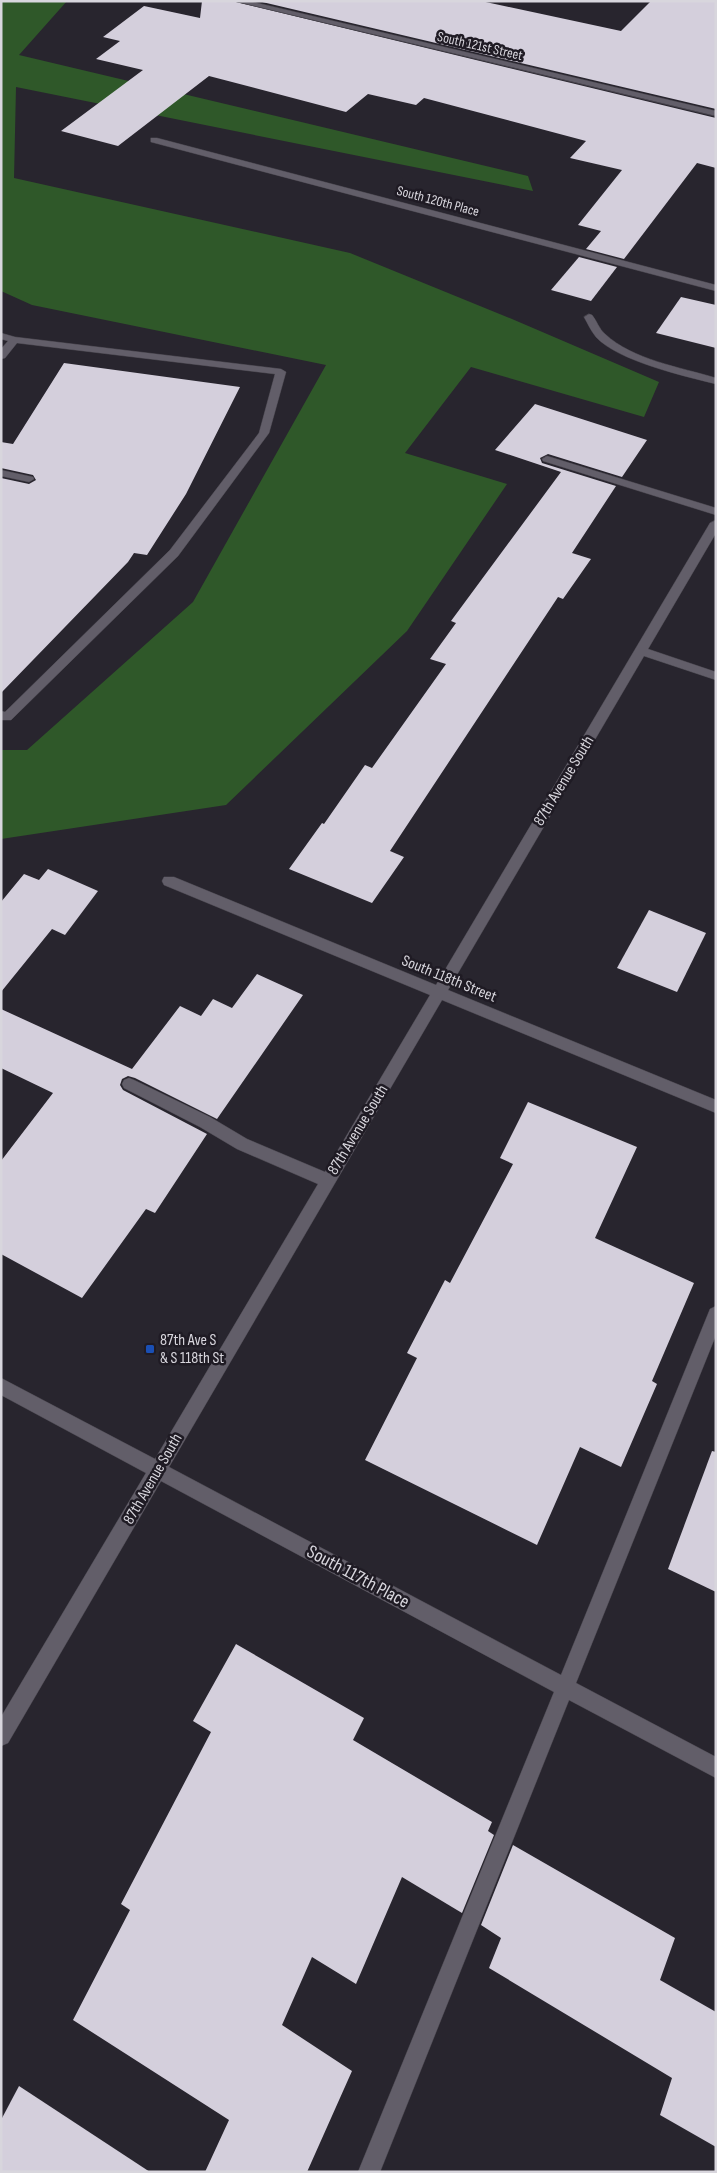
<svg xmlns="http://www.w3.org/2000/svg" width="717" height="2173" font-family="'Sofia Sans Condensed',sans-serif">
<rect width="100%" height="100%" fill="#28252e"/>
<!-- green -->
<path fill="#2f5829" d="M1 1H67L19 55 528 176 533 191 16 87 14 178 350 253 512 319 659 382 644 417 471 367 405 453 507 484 407 631 226 805 1 839V750H27L193 602 326 365 32 305 1 291Z"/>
<!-- building -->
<g fill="#d4cfdc">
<path d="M202 1H232L716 118V168L697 163 624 259 586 249 601 231 578 225 622 170 570 158 586 141 424 98 416 105 368 94 346 112 209 76 118 146 61 131 143 70 96 59 120 41 103 37 144 6 200 18Z"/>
<path d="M258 1H481L621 31 651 1H716V109Z"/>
<path d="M579 257 617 267 591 301 551 290Z"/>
<path d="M681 297 716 305V348L656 333Z"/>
<path d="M64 363 240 387 186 494 147 555 134 553 128 562 1 693V478L29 484 36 480 33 475 1 468V442L13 444Z"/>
<path d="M535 404 647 440 622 477 548 454 540 458 542 463 616 486 572 553 591 559 563 599 558 597 390 851 404 857 372 903 289 869 322 823 324 824 365 765 372 768 446 664 430 659 456 623 451 621 561 472 495 450Z"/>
<path d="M48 869 98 891 65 935 52 929 1 992V902L24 874 39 880Z"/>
<path d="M649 910 706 933 677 992 617 968Z"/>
<path d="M257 974 303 995 217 1119 135 1078 128 1076 122 1079 120 1085 123 1090 207 1134 155 1213 146 1209 82 1298 1 1254V1161L53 1093 1 1068V1009L132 1069 180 1006 201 1016 213 999 232 1008Z"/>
<path d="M528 1102 637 1147 595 1238 694 1283 652 1381 657 1384 621 1467 580 1447 537 1545 365 1460 417 1358 407 1353 445 1280 450 1283 513 1164 500 1158Z"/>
<path d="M712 1451 716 1452V1592L668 1569Z"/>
<path d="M236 1644 364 1718 353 1740 492 1822 488 1831 494 1835 462 1913 402 1877 356 1984 312 1957 282 2025 352 2071 307 2172H205L229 2120 73 2020 130 1910 121 1904 211 1732 193 1721Z"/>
<path d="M513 1845 675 1938 660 1980 716 2012V2147L660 2115 672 2078 489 1968 501 1938 481 1925Z"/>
<path d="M19 2086 150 2172H1V2120Z"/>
</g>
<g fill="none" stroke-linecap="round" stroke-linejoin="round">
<!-- minor casing -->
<g stroke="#45424a" stroke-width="1">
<g id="minor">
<path d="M234 1H249L716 111V116Z"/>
<path d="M151 138H157L716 285V291L151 142Z"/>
<path d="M589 314 592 315C597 321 599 329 605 334 633 360 680 367 716 378V384C684 376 618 361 596 337 591 331 588 324 584 317Z"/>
<path d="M1 333 15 337 281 369 286 372 269 433 178 556 11 720H1V711L5 712 170 550 259 433 275 374 17 343 5 358 1 359V349L8 341 1 339Z"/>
<path d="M547 456 716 508V515L543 461 542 459Z"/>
<path d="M1 470 33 477 34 479 29 482 1 476Z"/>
<path d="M716 520V533L648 649 716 672V680L644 656 448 990 716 1100V1113L442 1000 169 1467 561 1675 708 1314 710 1309 716 1306V1335L576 1683 716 1757V1778L569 1700 380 2172H358L554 1692 161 1481 8 1743 1 1746V1717L146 1473 1 1395V1378L155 1459 318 1184 237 1149 200 1127 124 1088 122 1084 124 1080 129 1078 134 1080 210 1117 247 1139 325 1172 430 995 164 885 162 881 164 877H174L436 985 710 523Z"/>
</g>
</g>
<!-- minor -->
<use href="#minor" fill="#625e69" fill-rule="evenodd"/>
</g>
<!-- markers -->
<rect fill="#1a4fb4" stroke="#1f1b24" stroke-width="2" x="145" y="1344" width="10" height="10" rx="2.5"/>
<g text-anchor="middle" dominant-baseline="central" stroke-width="5" stroke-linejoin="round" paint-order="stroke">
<!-- far-street labels -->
<g font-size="14" fill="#d8d6dd" stroke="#1f1b24">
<text transform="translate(480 46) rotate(13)">South 121st Street</text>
<text transform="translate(438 201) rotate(15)">South 120th Place</text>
</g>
<!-- street labels -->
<g font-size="16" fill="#d8d6dd" stroke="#1f1b24">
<text transform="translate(564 781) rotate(-59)">87th Avenue South</text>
<text transform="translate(449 979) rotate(22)">South 118th Street</text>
<text transform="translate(358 1130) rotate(-59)">87th Avenue South</text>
<text transform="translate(153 1479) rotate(-60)">87th Avenue South</text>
</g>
<!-- poi labels -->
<g font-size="16" fill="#d8d6dd" stroke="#1f1b24" text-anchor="start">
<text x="160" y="1340">87th Ave S<tspan x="160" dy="18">&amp; S 118th St</tspan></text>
</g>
<!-- near-street labels -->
<g font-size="19" fill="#d8d6dd" stroke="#1f1b24">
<text transform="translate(358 1577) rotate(28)">South 117th Place</text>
</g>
</g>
<!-- border -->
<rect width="717" height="2173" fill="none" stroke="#d8d6dd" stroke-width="5"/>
</svg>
